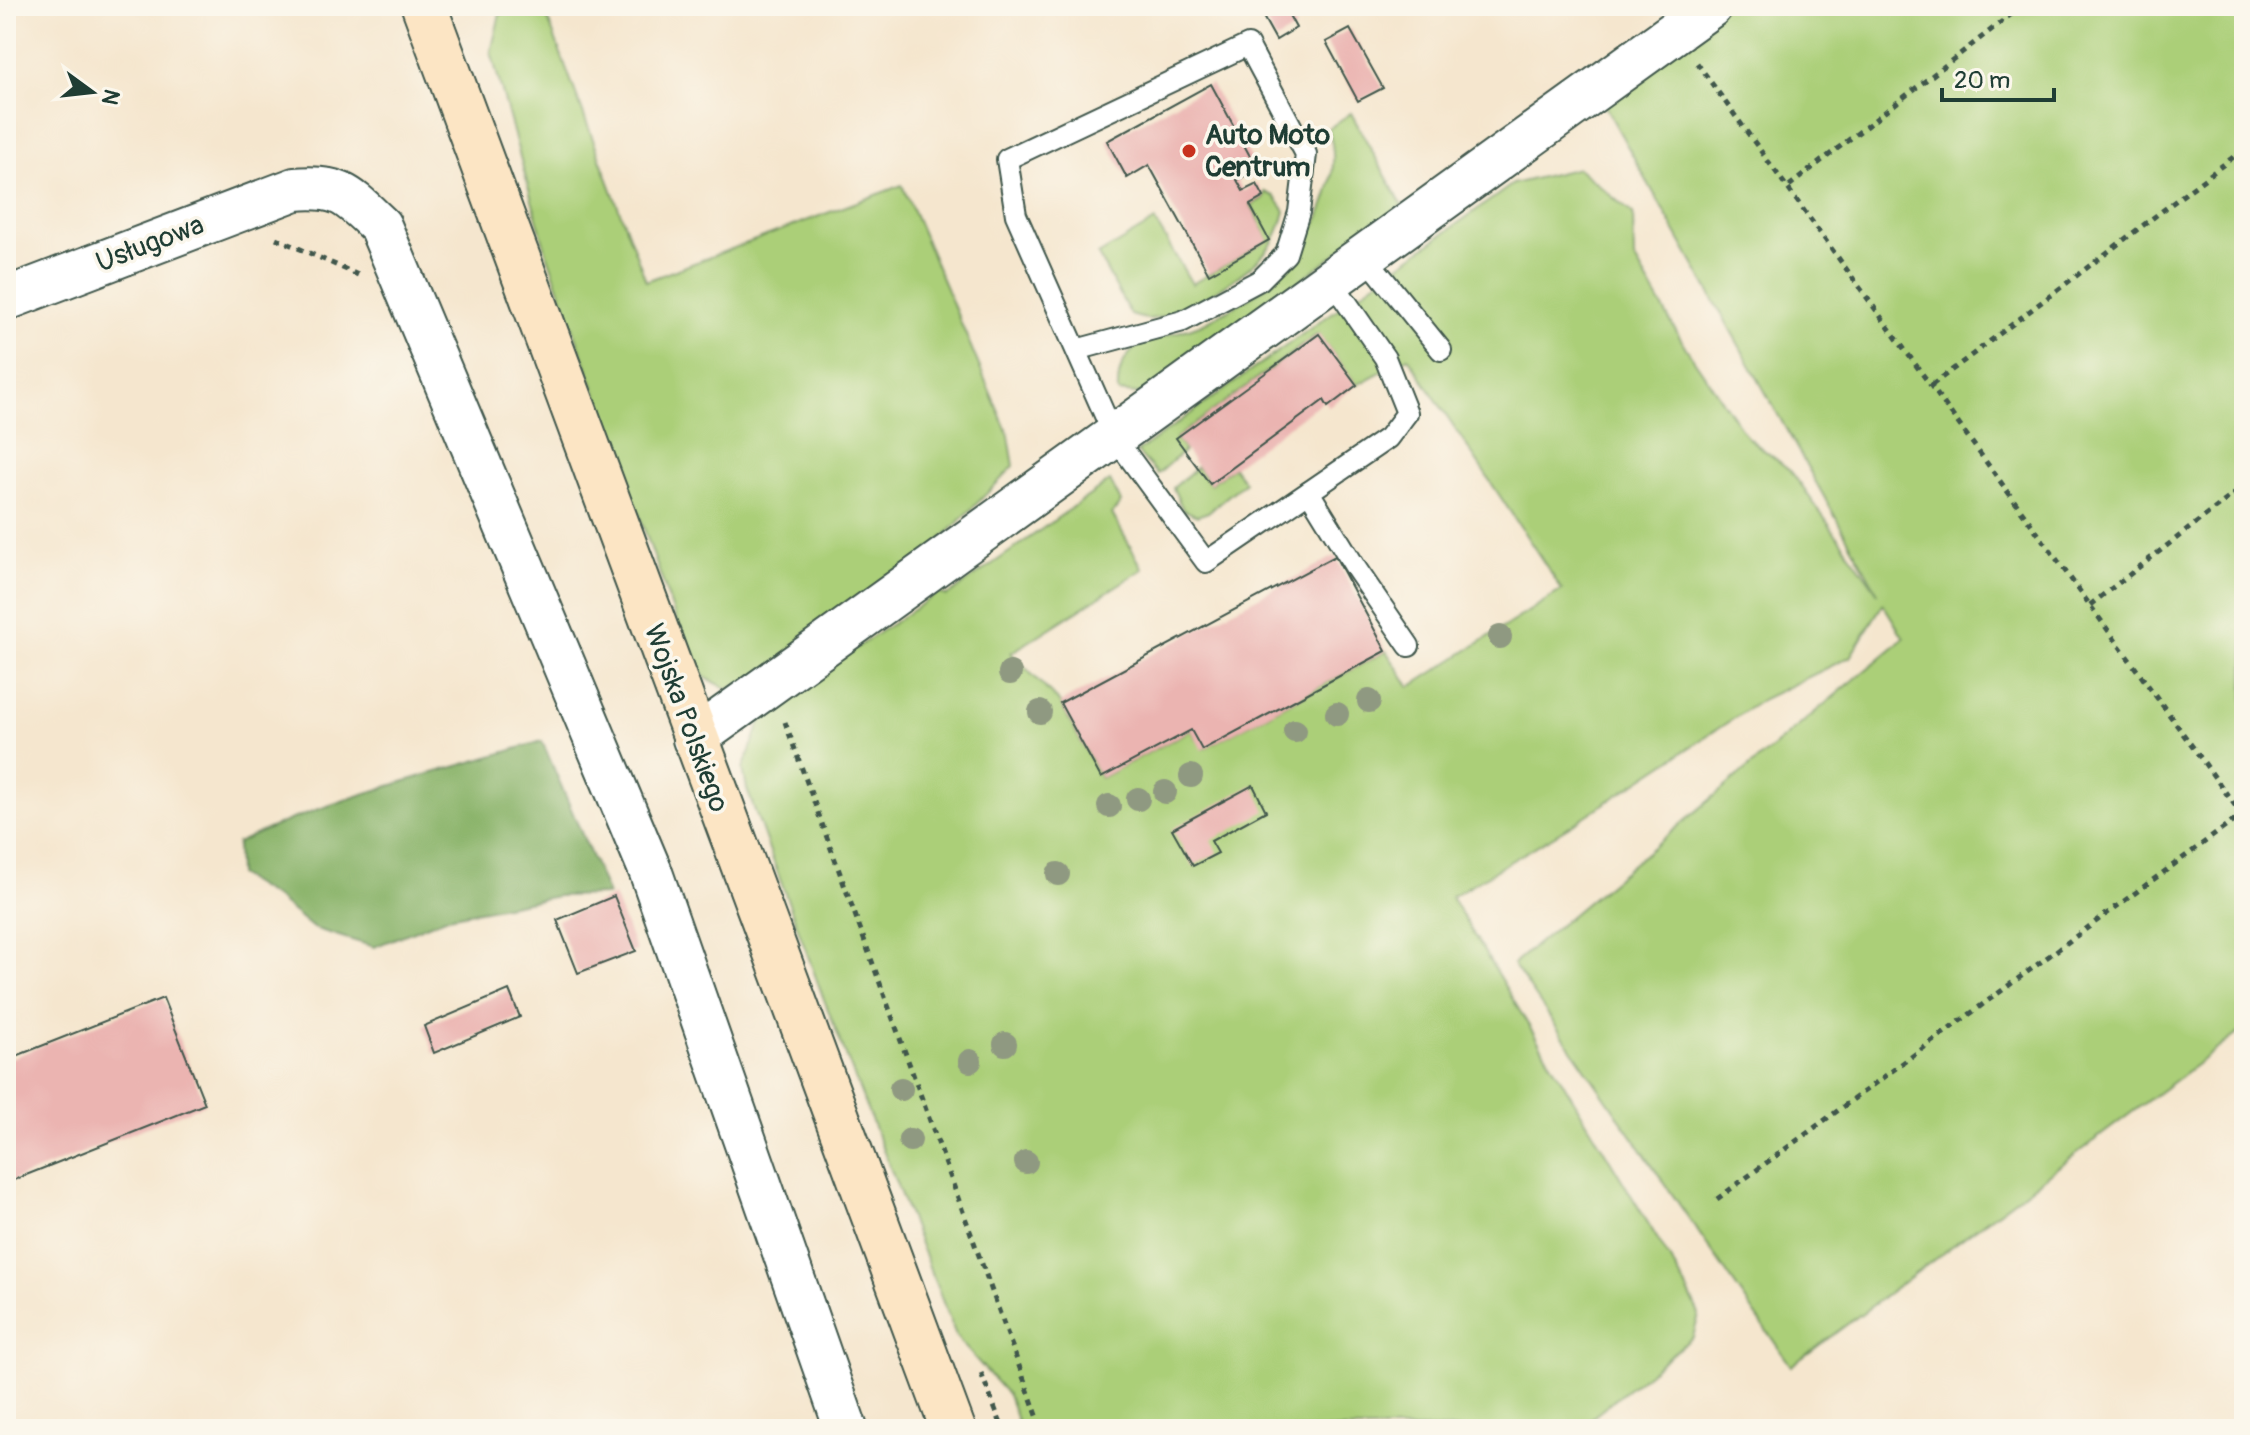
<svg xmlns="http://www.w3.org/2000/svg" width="2250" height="1435" font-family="Pangolin,sans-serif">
<rect width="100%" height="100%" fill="#fbf7ec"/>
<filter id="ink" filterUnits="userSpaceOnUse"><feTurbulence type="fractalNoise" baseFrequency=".0125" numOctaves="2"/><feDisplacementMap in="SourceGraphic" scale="16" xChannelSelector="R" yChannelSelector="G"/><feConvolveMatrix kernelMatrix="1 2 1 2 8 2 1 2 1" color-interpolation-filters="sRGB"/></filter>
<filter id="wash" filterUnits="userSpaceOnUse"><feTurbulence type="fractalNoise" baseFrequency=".006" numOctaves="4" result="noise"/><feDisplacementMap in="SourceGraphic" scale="32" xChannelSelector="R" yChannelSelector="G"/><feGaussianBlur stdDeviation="1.8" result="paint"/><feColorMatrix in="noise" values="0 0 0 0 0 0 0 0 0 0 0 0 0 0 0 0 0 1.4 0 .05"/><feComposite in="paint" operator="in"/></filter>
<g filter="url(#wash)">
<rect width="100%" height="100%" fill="#f5e6ce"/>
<!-- green -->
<g fill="#abcf78" stroke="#658656" stroke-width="2">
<path d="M525 6H543L646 281 902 185 1009 436 1014 466 920 561 758 678 728 689 704 677 678 625 546 251 491 52 500 14Z"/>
<path d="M1712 6H2244V1029L1791 1366 1513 964 1904 638 1883 604 1850 657 1763 699 1578 821 1451 897 1683 1281 1699 1314 1693 1337 1578 1429H1020L1008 1395 957 1338 823 997 747 789 743 769 764 714 789 693 938 593 947 596 1110 481 1121 502 1112 514 1143 569 1011 653 1060 703 1101 778 1191 730 1203 749 1386 651 1410 687 1562 590 1408 357 1357 385 1318 334 1176 438 1185 450 1158 474 1137 452 1513 184 1578 168 1633 214 1634 258 1686 348 1747 437 1790 470 1878 593 1596 90Z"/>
<path d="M1351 113 1402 205 1145 395 1118 392C1117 374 1123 355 1140 345 1159 334 1184 333 1204 323 1227 311 1257 295 1276 278 1313 244 1346 177 1328 129Z"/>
<path d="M1265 192 1274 196 1285 211C1282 226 1277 238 1267 250 1247 275 1181 317 1150 319 1144 319 1137 317 1131 315L1098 255 1155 221 1192 284 1268 240 1251 205 1264 198Z"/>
<path d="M1197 467 1210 484 1233 467 1245 482 1208 512 1197 516 1183 510 1173 488Z"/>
</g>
<!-- forest -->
<path fill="#88b268" stroke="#54784e" stroke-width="2" d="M542 741 608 895 558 896 448 917 374 947 313 928 279 900 238 875 237 843C335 796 439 773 542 741Z"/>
<g id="blocks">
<!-- building -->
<g fill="#ebb4b1">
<path d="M1257 6H1284L1296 28 1276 40Z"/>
<path d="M1350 29 1383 88 1358 101 1326 42Z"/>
<path d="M1211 84 1257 169 1237 180 1243 191 1257 184 1264 197 1250 205 1269 240 1209 274 1149 165 1127 178 1107 141Z"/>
<path d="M1319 334 1357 385 1328 407 1324 400 1210 484 1176 438Z"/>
<path d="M1335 556 1386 651 1202 750 1191 730 1101 778 1060 703Z"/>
<path d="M1253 785 1266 811 1211 841 1218 853 1193 866 1172 829Z"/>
<path d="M614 896 636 951 578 973 557 920Z"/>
<path d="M509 990 520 1017 434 1053 424 1026Z"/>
<path d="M163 998 205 1104 6 1183V1060Z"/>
</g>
</g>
</g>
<g filter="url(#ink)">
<use href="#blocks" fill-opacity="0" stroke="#3f564b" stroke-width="2"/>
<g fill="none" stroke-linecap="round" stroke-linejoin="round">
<!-- lane casing -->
<g stroke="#3f564b" stroke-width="24">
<g id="lane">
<path d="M1365 256 1441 350"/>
<path d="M1076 350 1183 321 1260 280 1286 254 1299 212 1306 154 1248 45 1007 159 1016 215 1115 438 1206 562 1388 438 1407 413 1385 358 1331 280"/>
<path d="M1309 492 1357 570 1409 646"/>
</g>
</g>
<!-- street casing -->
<g stroke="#3f564b" stroke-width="46">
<g id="street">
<path d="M6 299 295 189C341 185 348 196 380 226L650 870 846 1429"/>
<path d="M694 739 1711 6"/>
</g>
</g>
<!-- secondary casing -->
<g stroke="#3f564b" stroke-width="48">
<path id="secondary" d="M424 6 953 1429"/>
</g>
<!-- path -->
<g stroke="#3f564b" stroke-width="5" stroke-dasharray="6 6" stroke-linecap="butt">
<path d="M1697 63 2242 815"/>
<path d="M1789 186 2022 6"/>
<path d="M276 238 358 275"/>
<path d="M1932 385 2244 149"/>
<path d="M2090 605 2244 486"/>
<path d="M785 722 1042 1429"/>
<path d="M1717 1199 2243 814"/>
<path d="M981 1373 1003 1429"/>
</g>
<!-- lane -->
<use href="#lane" stroke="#fff" stroke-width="20"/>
<!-- street -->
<use href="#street" stroke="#fff" stroke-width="42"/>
<!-- secondary -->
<use href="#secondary" stroke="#fce5c4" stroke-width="44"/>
</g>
<!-- trees -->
<g fill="#8f9981">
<circle cx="1500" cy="637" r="12"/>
<circle cx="1010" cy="673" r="12"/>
<circle cx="1369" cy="701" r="12"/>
<circle cx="1040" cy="712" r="12"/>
<circle cx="1337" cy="714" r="12"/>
<circle cx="1295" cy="731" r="12"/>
<circle cx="1191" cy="776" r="12"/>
<circle cx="1165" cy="792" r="12"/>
<circle cx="1138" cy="799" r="12"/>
<circle cx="1109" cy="806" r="12"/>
<circle cx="1058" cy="874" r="12"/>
<circle cx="1005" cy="1044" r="12"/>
<circle cx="970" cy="1061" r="12"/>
<circle cx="901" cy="1089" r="12"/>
<circle cx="910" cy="1140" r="12"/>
<circle cx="1026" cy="1162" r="12"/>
</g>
</g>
<!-- markers -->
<circle fill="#c8321e" stroke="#fbf7ec" stroke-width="3" cx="1189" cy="151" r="8"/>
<g text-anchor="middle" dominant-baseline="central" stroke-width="7" stroke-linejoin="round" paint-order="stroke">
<!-- poi labels -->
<g font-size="28" font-weight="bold" fill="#1f3d34" stroke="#fbf7ec" text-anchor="start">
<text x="1205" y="135">Auto Moto<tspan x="1205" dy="32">Centrum</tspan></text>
</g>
<!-- street labels -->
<g font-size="28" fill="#1f3d34" stroke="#fbf7ec">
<text transform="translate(150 244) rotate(-21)">Usługowa</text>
<text transform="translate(686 718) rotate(70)">Wojska Polskiego</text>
</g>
</g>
<!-- margin -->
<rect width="2250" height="1435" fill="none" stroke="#fbf7ec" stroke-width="32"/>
<!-- north arrow -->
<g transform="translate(92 92) rotate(105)" stroke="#fbf7ec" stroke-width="6" paint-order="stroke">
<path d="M0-6L14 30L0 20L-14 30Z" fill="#1f3d34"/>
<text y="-12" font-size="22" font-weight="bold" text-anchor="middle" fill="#1f3d34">N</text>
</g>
<!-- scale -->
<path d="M1942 88v12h112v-12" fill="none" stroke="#1f3d34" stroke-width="4"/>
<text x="1954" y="88" font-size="24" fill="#1f3d34" stroke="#fbf7ec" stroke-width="6" paint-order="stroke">20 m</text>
</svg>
